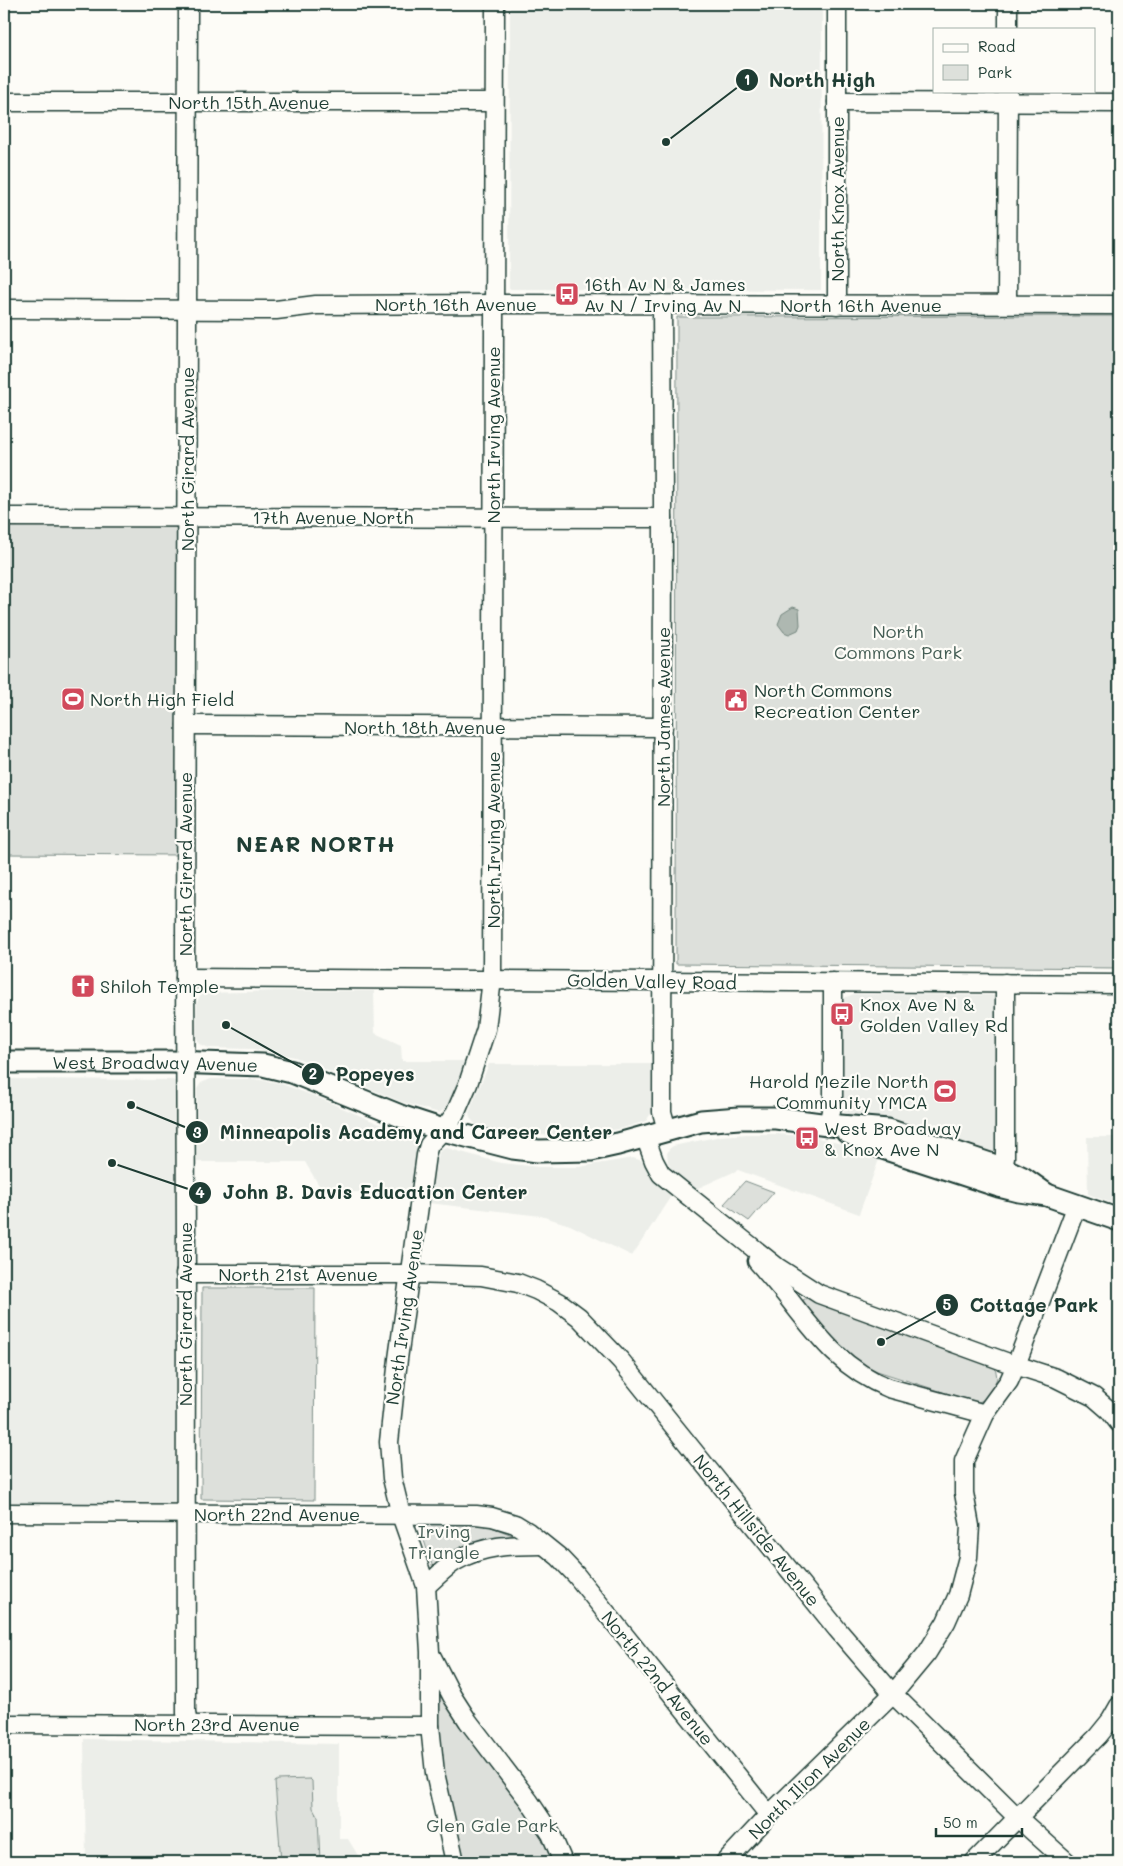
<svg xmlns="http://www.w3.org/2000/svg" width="1123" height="1866" font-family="Mali,sans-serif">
<rect width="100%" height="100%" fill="#fdfcf7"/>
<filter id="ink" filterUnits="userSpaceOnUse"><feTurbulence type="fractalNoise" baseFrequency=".02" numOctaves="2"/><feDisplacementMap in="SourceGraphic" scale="10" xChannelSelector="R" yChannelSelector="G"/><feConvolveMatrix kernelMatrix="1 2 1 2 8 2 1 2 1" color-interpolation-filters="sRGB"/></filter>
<g filter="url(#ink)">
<!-- built -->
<g fill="#eceee9">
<path d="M510 4H822L821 290 509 289Z"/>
<path d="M278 991H374L375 1033 401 1045 402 1061H471L446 1108 439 1113 402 1102 295 1057 253 1049 209 1048 200 1044 196 1037 197 1003 199 997 203 993Z"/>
<path d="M854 994 991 995 996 996 997 1149 995 1152 990 1155 895 1126 845 1113 841 1106 842 1002 844 998Z"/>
<path d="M489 1064H655L652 1112 646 1121 623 1128 582 1136 527 1135 505 1133 476 1125 470 1118 469 1112Z"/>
<path d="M4 1079 172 1080 177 1082 180 1088 179 1501 173 1506H4Z"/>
<path d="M211 1079H254L279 1083 317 1097 414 1139 417 1141 419 1147 413 1192H323L305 1162H197V1089L201 1083Z"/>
<path d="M747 1134H777L814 1137 881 1154 859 1214 738 1170 696 1189 671 1169 668 1162 667 1154 669 1149 673 1146 721 1136Z"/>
<path d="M1087 1137H1119V1206L1088 1194Z"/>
<path d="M447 1148 501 1163 539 1167H579L633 1158 643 1161 653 1181 671 1196 632 1256 570 1225 541 1216 428 1203 439 1152 443 1149Z"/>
<path d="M84 1739 339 1744V1839H348L362 1862H86Z"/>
</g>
<!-- green -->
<g fill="#dde0db" stroke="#7e8e88">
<path d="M1119 316V968L676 964 677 317Z"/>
<path d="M4 525 174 526 180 530 181 855 4 854Z"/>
<path d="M745 1181 774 1192 749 1221 724 1204Z"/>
<path d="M202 1288H315L314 1500 201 1499Z"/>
<path d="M809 1297 995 1366 997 1378 989 1397 977 1403 877 1371 852 1359 817 1325 803 1300Z"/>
<path d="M418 1522 481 1523 515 1536 473 1546 433 1568Z"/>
<path d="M439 1696 446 1701C484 1753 527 1804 554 1862H465L449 1801 439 1750 437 1701Z"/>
<path d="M310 1779 312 1781 313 1808 318 1817 320 1862H281L275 1782 278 1780Z"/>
</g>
<!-- water -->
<path fill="#aeb8b1" stroke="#75877f" d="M793 607 799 609 800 625 798 630 789 634 784 632 778 624 782 614Z"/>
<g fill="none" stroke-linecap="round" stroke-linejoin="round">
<!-- minor casing -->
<g stroke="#1f3d34" stroke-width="21">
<g id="minor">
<path d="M837 4V305"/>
<path d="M1008 29V4"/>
<path d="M4 102H494"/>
<path d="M837 102 1119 103"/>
<path d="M662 304 663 502 662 1112 667 1130"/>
<path d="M1007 304 1008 92"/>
<path d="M4 309 276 310 316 305 494 304 1119 305"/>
<path d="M4 517 663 518"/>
<path d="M186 725 663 727"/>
<path d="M185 978 1119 984"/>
<path d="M828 1125 833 1102V982"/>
<path d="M645 1136 654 1161 661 1174 777 1267 819 1294 1006 1362 1056 1378 1094 1397 1109 1410 1119 1423"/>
<path d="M1002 1168 1005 1158V983"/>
<path d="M757 1261C769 1275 781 1288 792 1303 820 1339 845 1371 889 1388L985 1414"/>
<path d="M185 1274H411L481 1276 518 1283 536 1290 559 1302 579 1317 621 1361 837 1629 893 1694 1018 1818 1067 1862"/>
<path d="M4 1513 476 1515 492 1517 515 1524 528 1532 559 1557 576 1575 769 1815"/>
<path d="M426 1586C436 1578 445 1567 456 1561 483 1545 511 1545 542 1545"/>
<path d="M432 1657 452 1696 468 1721 529 1801 551 1834 563 1862"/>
<path d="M4 1724 430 1726"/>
<path d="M188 1724 186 1713C185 1459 187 1205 185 951L188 4"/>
<path d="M455 1862 435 1773 430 1726V1652L426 1586 401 1515 392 1478 389 1442 398 1359 426 1155 429 1145 443 1130 455 1114 468 1084 486 1029 492 979 495 4"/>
<path d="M725 1862 769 1815 893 1694 927 1653 946 1622 958 1595 968 1557 970 1526 964 1493V1461L985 1414 1009 1381 1016 1365 1077 1205"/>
<path d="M974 1862 1098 1736 1111 1720 1119 1706"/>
</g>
</g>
<!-- major casing -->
<g stroke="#1f3d34" stroke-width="25">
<g id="major">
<path id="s1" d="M4 1062H172L263 1065 292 1072 403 1117 443 1130 513 1148 538 1151 591 1150 618 1144 701 1121 739 1118H776L828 1125 888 1130 1002 1168 1023 1178 1047 1195"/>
<path d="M847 1132 883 1148 999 1186 1019 1191 1047 1195 1119 1220"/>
</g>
</g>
<!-- minor -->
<use href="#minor" stroke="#fdfcf7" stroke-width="18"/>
<!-- major -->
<use href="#major" stroke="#fdfcf7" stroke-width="21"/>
</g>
</g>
<!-- icons -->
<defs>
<g id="bus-square" transform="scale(1.25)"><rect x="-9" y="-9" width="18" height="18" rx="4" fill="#d1495b" stroke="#fdfcf7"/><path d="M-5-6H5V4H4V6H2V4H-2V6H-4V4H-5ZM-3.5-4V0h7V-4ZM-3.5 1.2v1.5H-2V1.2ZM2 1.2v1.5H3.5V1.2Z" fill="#fff"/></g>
<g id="stadium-square" transform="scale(1.25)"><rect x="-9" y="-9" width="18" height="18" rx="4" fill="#d1495b" stroke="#fdfcf7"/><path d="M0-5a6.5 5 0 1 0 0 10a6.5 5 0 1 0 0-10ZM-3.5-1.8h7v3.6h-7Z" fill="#fff"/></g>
<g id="civic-square" transform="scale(1.25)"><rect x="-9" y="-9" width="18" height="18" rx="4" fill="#d1495b" stroke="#fdfcf7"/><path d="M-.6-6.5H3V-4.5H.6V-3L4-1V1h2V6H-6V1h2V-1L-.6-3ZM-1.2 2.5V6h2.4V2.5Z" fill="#fff"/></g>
<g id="church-square" transform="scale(1.25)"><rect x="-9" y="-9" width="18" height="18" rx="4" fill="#d1495b" stroke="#fdfcf7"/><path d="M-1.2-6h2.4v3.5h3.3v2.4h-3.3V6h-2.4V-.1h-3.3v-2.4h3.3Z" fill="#fff"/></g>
</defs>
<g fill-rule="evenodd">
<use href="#bus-square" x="567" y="294"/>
<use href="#stadium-square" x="73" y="699"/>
<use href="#civic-square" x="736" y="700"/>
<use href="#church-square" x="83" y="986"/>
<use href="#bus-square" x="842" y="1014"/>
<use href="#stadium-square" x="945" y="1091"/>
<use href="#bus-square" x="807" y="1138"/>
</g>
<g text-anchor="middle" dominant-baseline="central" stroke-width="4.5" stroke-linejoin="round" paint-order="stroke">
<!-- street labels -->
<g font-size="18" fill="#1f3d34" stroke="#fdfcf7">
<text x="249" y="102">North 15th Avenue</text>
<text transform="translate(837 199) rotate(-90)">North Knox Avenue</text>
<text x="456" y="304">North 16th Avenue</text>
<text x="861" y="305">North 16th Avenue</text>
<text transform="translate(493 435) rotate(-90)">North Irving Avenue</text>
<text transform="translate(187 459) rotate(-90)">North Girard Avenue</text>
<text x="333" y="517">17th Avenue North</text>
<text transform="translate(663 717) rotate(-90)">North James Avenue</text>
<text x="425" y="727">North 18th Avenue</text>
<text transform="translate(493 840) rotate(-90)">North Irving Avenue</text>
<text transform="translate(185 864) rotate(-90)">North Girard Avenue</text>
<text transform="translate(652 981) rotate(1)">Golden Valley Road</text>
<text stroke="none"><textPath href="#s1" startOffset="151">West Broadway Avenue</textPath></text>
<text x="298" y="1274">North 21st Avenue</text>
<text transform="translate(185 1314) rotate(-90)">North Girard Avenue</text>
<text transform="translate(404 1317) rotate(-82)">North Irving Avenue</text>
<text x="277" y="1514">North 22nd Avenue</text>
<text transform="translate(757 1530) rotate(51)">North Hillside Avenue</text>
<text transform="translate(658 1678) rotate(51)">North 22nd Avenue</text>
<text x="217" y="1724">North 23rd Avenue</text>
<text transform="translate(809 1778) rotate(-45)">North Ilion Avenue</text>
</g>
<!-- poi labels -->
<g font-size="18" fill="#1f3d34" stroke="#fdfcf7" text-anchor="start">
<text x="584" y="284">16th Av N &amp; James<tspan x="584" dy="21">Av N / Irving Av N</tspan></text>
<text x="754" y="690">North Commons<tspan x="754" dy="21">Recreation Center</tspan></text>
<text x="90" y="699">North High Field</text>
<text x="100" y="986">Shiloh Temple</text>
<text x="860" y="1004">Knox Ave N &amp;<tspan x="860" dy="21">Golden Valley Rd</tspan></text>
<text x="928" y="1081" text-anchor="end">Harold Mezile North<tspan x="928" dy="21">Community YMCA</tspan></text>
<text x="824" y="1128">West Broadway<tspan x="824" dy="21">&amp; Knox Ave N</tspan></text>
</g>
<!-- park labels -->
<g font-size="18" fill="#455e55" stroke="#fdfcf7">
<text x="898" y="631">North<tspan x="898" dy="21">Commons Park</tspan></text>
<text x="444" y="1531">Irving<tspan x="444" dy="21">Triangle</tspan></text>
<text x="492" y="1825">Glen Gale Park</text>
</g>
<!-- district labels -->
<g font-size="22" font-weight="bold" letter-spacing="1" fill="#1f3d34" stroke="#fdfcf7">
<text x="316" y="843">NEAR NORTH</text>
</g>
</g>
<!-- callouts -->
<path fill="none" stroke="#1f3d34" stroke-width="2" d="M666 142L747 80M226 1025L313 1074M131 1105L197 1132M112 1163L200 1193M881 1342L947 1305"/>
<g fill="#1f3d34" stroke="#fdfcf7" stroke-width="2">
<circle cx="666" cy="142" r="5"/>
<circle cx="226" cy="1025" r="5"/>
<circle cx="131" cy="1105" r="5"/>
<circle cx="112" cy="1163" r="5"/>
<circle cx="881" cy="1342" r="5"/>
<circle cx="747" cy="80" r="12"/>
<circle cx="313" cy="1074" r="12"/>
<circle cx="197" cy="1132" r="12"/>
<circle cx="200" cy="1193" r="12"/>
<circle cx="947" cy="1305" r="12"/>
</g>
<g font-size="15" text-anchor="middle" font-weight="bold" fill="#fff">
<text x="747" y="85">1</text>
<text x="313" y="1079">2</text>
<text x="197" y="1138">3</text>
<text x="200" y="1198">4</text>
<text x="947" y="1310">5</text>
</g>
<g font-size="19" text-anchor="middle" font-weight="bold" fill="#1f3d34" stroke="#fdfcf7" stroke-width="4.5" stroke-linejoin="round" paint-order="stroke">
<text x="822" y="87">North High</text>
<text x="375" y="1081">Popeyes</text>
<text x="416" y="1139">Minneapolis Academy and Career Center</text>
<text x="375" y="1199">John B. Davis Education Center</text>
<text x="1034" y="1312">Cottage Park</text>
</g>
<!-- margin -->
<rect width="1123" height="1866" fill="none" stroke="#fdfcf7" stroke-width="20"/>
<rect x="10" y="10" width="1103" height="1846" fill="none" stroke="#1f3d34" stroke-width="2" filter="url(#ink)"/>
<!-- legend -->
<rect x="933" y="28" width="162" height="65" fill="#fdfcf7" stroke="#a4b0a9"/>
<rect x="943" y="44" width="25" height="8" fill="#fdfcf7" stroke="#a4b0a9"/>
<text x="978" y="52" font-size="15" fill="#1f3d34">Road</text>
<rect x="943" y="65" width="25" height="15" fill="#dde0db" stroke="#a4b0a9"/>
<text x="978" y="78" font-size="15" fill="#1f3d34">Park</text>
<!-- scale -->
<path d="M936 1828v8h86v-8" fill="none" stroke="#1f3d34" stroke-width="2.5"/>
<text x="943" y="1828" font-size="15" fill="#1f3d34" stroke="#fdfcf7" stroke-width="4" paint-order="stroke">50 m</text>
</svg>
